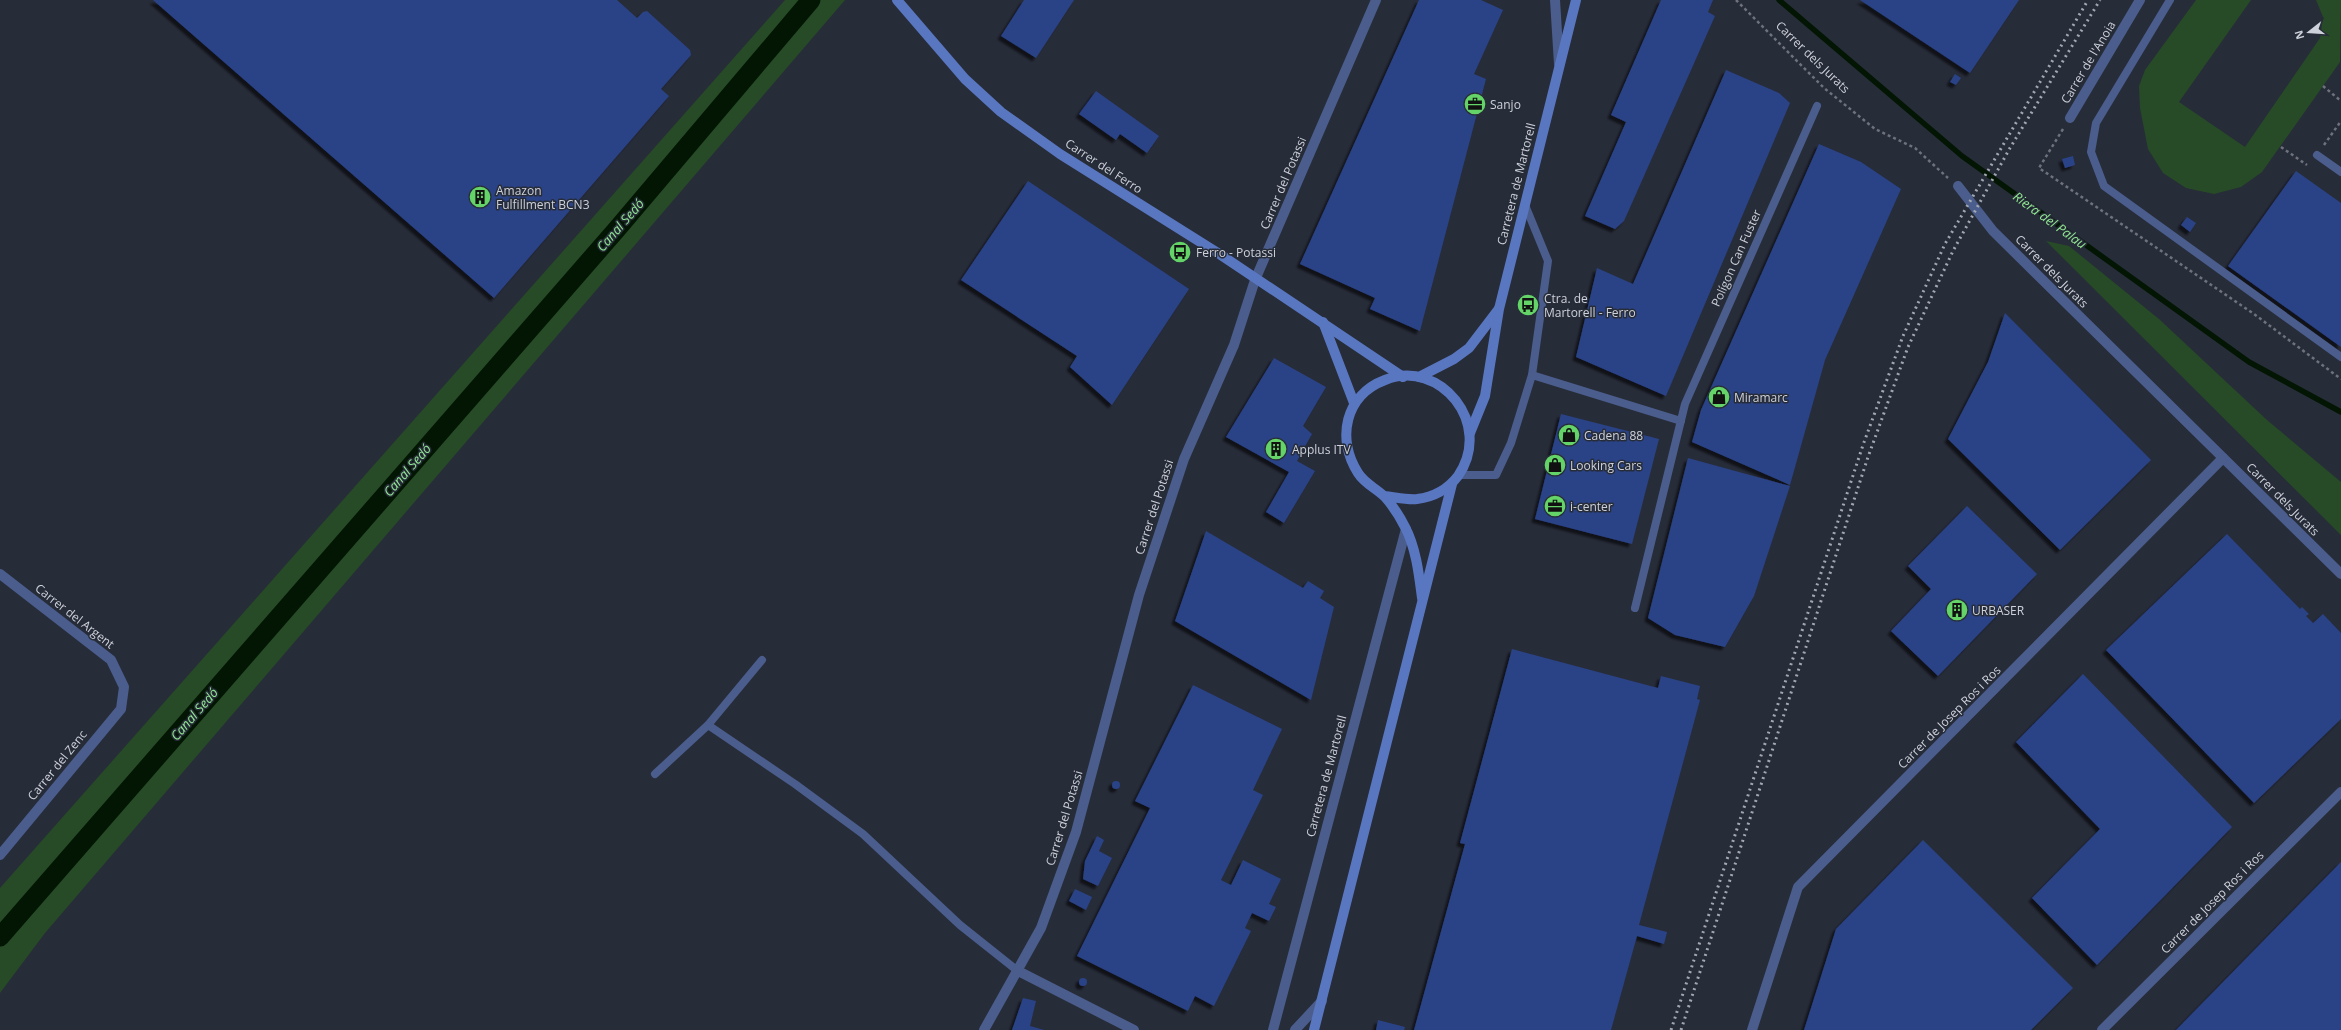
<svg xmlns="http://www.w3.org/2000/svg" width="2341" height="1030" font-family="'Open Sans',sans-serif">
<defs>
<filter id="shadow"><feDropShadow dx="-3.5" dy="3.5" stdDeviation="1" flood-color="#0009"/></filter>
</defs>
<rect width="100%" height="100%" fill="#272c39"/>
<!-- green -->
<g fill="#274b27">
<path d="M785 0H845L45 933 0 993V888Z"/>
<path d="M2196 0H2251L2179 102 2245 147 2320 38 2323 17 2316 0H2341L2340 62 2262 172 2241 187 2214 194 2186 188 2163 173 2148 149 2140 108 2139 86 2145 70Z"/>
<path d="M2046 241 2069 246 2159 319 2267 420 2341 482V535Z"/>
</g>
<g fill="none" stroke-linecap="round" stroke-linejoin="round">
<!-- stream -->
<path stroke="#031604" stroke-width="5.5" d="M1779 0 1962 156 2249 362 2341 412"/>
<!-- canal -->
<path stroke="#031604" stroke-width="19" d="M0 937 617 229 811 0"/>
</g>
<!-- building -->
<g fill="#2a4286" filter="url(#shadow)">
<path d="M153 0H617L637 18 643 12 647 11 690 50 691 55 661 89 669 96 494 298Z"/>
<path d="M1024 0H1074L1036 58 1001 36Z"/>
<path d="M1419 0H1481L1503 10 1474 74 1486 79 1420 331 1370 309 1375 298 1300 264Z"/>
<path d="M1661 0H1713L1708 12 1715 16 1624 221 1615 229 1585 216 1626 122 1611 115Z"/>
<path d="M1860 0H2019L1970 73Z"/>
<path d="M1726 70 1779 93 1790 103 1666 396 1576 357 1597 268 1633 284Z"/>
<path d="M1955 74 1961 78 1956 85 1950 82Z"/>
<path d="M1096 91 1159 136 1147 153 1120 134 1116 140 1079 114Z"/>
<path d="M1819 144 1861 162 1901 189 1825 360 1790 485 1692 442 1701 410Z"/>
<path d="M2073 156 2075 165 2065 168 2062 159Z"/>
<path d="M2296 171 2341 203V347L2228 266Z"/>
<path d="M1028 181 1189 289 1112 405 1070 367 1077 356 961 280Z"/>
<path d="M2187 217 2196 223 2190 232 2181 225Z"/>
<path d="M2005 313 2151 460 2060 550 1948 439 1988 362Z"/>
<path d="M1274 358 1326 387 1303 426 1312 434 1297 461 1315 471 1284 523 1266 512 1289 472 1226 437Z"/>
<path d="M1561 414 1659 439 1632 544 1535 519Z"/>
<path d="M1688 458 1790 486 1754 596 1725 647 1675 635 1648 618Z"/>
<path d="M1967 506 2037 574 1938 676 1891 631 1931 589 1908 566Z"/>
<path d="M1206 531 1303 588 1308 581 1324 591 1320 598 1334 607 1311 700 1175 621Z"/>
<path d="M2227 534 2300 609 2302 607 2309 614 2306 616 2313 623 2323 614 2341 633V719L2254 803 2106 650Z"/>
<path d="M1512 649 1658 688 1661 676 1700 686 1697 699 1700 700 1639 925 1667 932 1664 944 1637 936 1611 1030H1414L1465 844 1460 843Z"/>
<path d="M2083 674 2232 827 2097 965 2032 898 2100 829 2016 742Z"/>
<path d="M1193 685 1282 729 1253 790 1263 795 1221 880 1231 885 1243 860 1281 879 1269 904 1276 907 1269 921 1252 913 1245 928 1251 931 1214 1006 1195 996 1188 1011 1077 956 1150 808 1135 801Z"/>
<circle cx="1116" cy="785" r="4"/>
<path d="M1097 836 1104 840 1099 851 1112 858 1098 886 1083 879 1085 861Z"/>
<path d="M1923 840 2073 988 2031 1030H1804L1836 929Z"/>
<path d="M2341 862V1030H2176L2268 936Z"/>
<path d="M1075 889 1092 897 1086 910 1069 901Z"/>
<circle cx="1083" cy="982" r="4"/>
<path d="M1023 998 1036 1001 1030 1026 1044 1030H1012Z"/>
<path d="M1378 1020 1405 1027 1404 1030H1376Z"/>
</g>
<g fill="none" stroke-linecap="round" stroke-linejoin="round">
<!-- path -->
<g stroke="#6d727d" stroke-width="2.5" stroke-dasharray="3 3" stroke-linecap="butt">
<path d="M1736 0 1824 88 1875 129 1915 148 1948 178"/>
<path d="M2323 86 2341 101"/>
<path d="M2063 129 2039 168 2254 314 2341 379"/>
<path d="M2324 145 2341 121"/>
<path d="M2281 147 2307 165"/>
</g>
<!-- lane -->
<g stroke="#4a5d8c" stroke-width="8">
<path d="M2170 0 2096 123 2091 152 2104 186 2341 357"/>
<path d="M2317 155 2341 172"/>
<path d="M1525 205 1548 261 1532 375"/>
<path d="M1459 475H1496L1511 443 1532 375 1681 421"/>
<path d="M1635 608 1685 404 1817 106"/>
<path d="M708 725 762 660"/>
<path d="M655 774 708 725 795 784 863 834 960 925 1018 971"/>
</g>
<!-- street -->
<g stroke="#4a5d8c" stroke-width="10">
<path d="M1555 0 1559 64"/>
<path d="M2070 118 2140 0"/>
<path d="M1958 186 1993 231 2341 574"/>
<path d="M0 574 111 660 124 687 121 709 0 855"/>
<path d="M1018 971 1134 1030"/>
<path d="M984 1030 1041 928 1076 832 1139 595 1184 459 1234 345 1255 280 1376 0"/>
<path d="M1273 1030 1406 529"/>
<path d="M1295 1030 1322 1001"/>
<path d="M1752 1030 1798 887 2223 458"/>
<path d="M2102 1030 2341 792"/>
</g>
<!-- secondary -->
<g stroke="#5977c1" stroke-width="10">
<path d="M897 0 965 79 1001 112 1060 154 1221 255 1403 377"/>
<path d="M1323 322 1354 403"/>
<path d="M1419 377 1454 359 1469 348 1498 310"/>
<path d="M1470 433 1485 396 1499 309 1576 0"/>
<path d="M1384 496C1395 497 1406 500 1417 499 1434 497 1448 489 1458 476 1494 424 1440 358 1385 380 1345 395 1336 439 1358 473 1365 484 1376 488 1385 497 1393 506 1400 517 1405 527 1416 548 1419 574 1422 598"/>
<path d="M1314 1030 1452 484"/>
</g>
<!-- rail -->
<g stroke="#a2a7b1" stroke-width="3" stroke-dasharray="2 4" stroke-linecap="butt">
<path d="M1671 1030 1863 445 1903 336 1945 244 2088 0"/>
<path d="M1681 1030 1868 457 1908 347 1953 251 2010 148 2100 0"/>
</g>
</g>
<!-- icons -->
<defs>
<g id="office-disc" transform="scale(1.15)"><circle r="9.5" fill="#64d468" stroke="#272c39"/><path d="M-6-3h4V-5.5h4V-3h4V5H-6ZM-1-4.5V-3h2v-1.5ZM-6 0V1H6V0Z" fill="#111"/></g>
<g id="building-disc" transform="scale(1.15)"><circle r="9.5" fill="#64d468" stroke="#272c39"/><path d="M-4-6H4V6H1V3H-1V6H-4ZM-2.5-4.3h1.7v1.8h-1.7ZM.8-4.3h1.7v1.8H.8ZM-2.5-1h1.7V.8h-1.7ZM.8-1h1.7V.8H.8Z" fill="#111"/></g>
<g id="bus-disc" transform="scale(1.15)"><circle r="9.5" fill="#64d468" stroke="#272c39"/><path d="M-5-6H5V4H4V6H2V4H-2V6H-4V4H-5ZM-3.5-4V0h7V-4ZM-3.5 1.2v1.5H-2V1.2ZM2 1.2v1.5H3.5V1.2Z" fill="#111"/></g>
<g id="shop-disc" transform="scale(1.15)"><circle r="9.5" fill="#64d468" stroke="#272c39"/><path d="M-5-2.5h2.3a2.7 3.5 0 0 1 5.4 0H5L5.5 6h-11ZM-1.5-2.5h3a1.5 2.3 0 0 0-3 0Z" fill="#111"/></g>
</defs>
<g fill-rule="evenodd">
<use href="#office-disc" x="1475" y="104"/>
<use href="#building-disc" x="480" y="197"/>
<use href="#bus-disc" x="1180" y="252"/>
<use href="#bus-disc" x="1528" y="305"/>
<use href="#shop-disc" x="1719" y="397"/>
<use href="#shop-disc" x="1569" y="435"/>
<use href="#building-disc" x="1276" y="449"/>
<use href="#shop-disc" x="1555" y="465"/>
<use href="#office-disc" x="1555" y="506"/>
<use href="#building-disc" x="1957" y="610"/>
</g>
<g text-anchor="middle" dominant-baseline="central" stroke-width="3" stroke-linejoin="round" paint-order="stroke">
<!-- street labels -->
<g font-size="12" fill="#cdd1da" stroke="#272c39">
<text transform="translate(1813 57) rotate(44)">Carrer dels Jurats</text>
<text transform="translate(2088 62) rotate(-59)">Carrer de l'Anoia</text>
<text transform="translate(1104 166) rotate(33)">Carrer del Ferro</text>
<text transform="translate(1283 183) rotate(-67)">Carrer del Potassi</text>
<text transform="translate(1516 184) rotate(-76)">Carretera de Martorell</text>
<text transform="translate(1736 258) rotate(-66)">Polígon Can Fuster</text>
<text transform="translate(2052 271) rotate(45)">Carrer dels Jurats</text>
<text transform="translate(2283 499) rotate(45)">Carrer dels Jurats</text>
<text transform="translate(1154 507) rotate(-72)">Carrer del Potassi</text>
<text transform="translate(75 616) rotate(38)">Carrer del Argent</text>
<text transform="translate(1949 717) rotate(-45)">Carrer de Josep Ros i Ros</text>
<text transform="translate(57 765) rotate(-51)">Carrer del Zenc</text>
<text transform="translate(1326 776) rotate(-75)">Carretera de Martorell</text>
<text transform="translate(1064 818) rotate(-73)">Carrer del Potassi</text>
<text transform="translate(2212 902) rotate(-45)">Carrer de Josep Ros i Ros</text>
</g>
<!-- poi labels -->
<g font-size="12" fill="#cdd1da" stroke="#272c39" text-anchor="start">
<text x="1490" y="104">Sanjo</text>
<text x="496" y="190">Amazon<tspan x="496" dy="14">Fulfillment BCN3</tspan></text>
<text x="1196" y="252">Ferro - Potassi</text>
<text x="1544" y="298">Ctra. de<tspan x="1544" dy="14">Martorell - Ferro</tspan></text>
<text x="1734" y="397">Miramarc</text>
<text x="1584" y="435">Cadena 88</text>
<text x="1292" y="449">Applus ITV</text>
<text x="1570" y="465">Looking Cars</text>
<text x="1570" y="506">i-center</text>
<text x="1972" y="610">URBASER</text>
</g>
<!-- water labels -->
<g font-size="13" font-style="italic" fill="#91e891" stroke="#272c39">
<text transform="translate(2050 220) rotate(36)">Riera del Palau</text>
<text transform="translate(620 225) rotate(-49)">Canal Sedó</text>
<text transform="translate(407 470) rotate(-49)">Canal Sedó</text>
<text transform="translate(194 714) rotate(-49)">Canal Sedó</text>
</g>
</g>
<!-- north arrow -->
<g transform="translate(2309 32) rotate(253)" stroke="#272c39" stroke-width="3" paint-order="stroke">
<path d="M0-3L7 15L0 10L-7 15Z" fill="#cdd1da"/>
<text y="-6" font-size="11" font-weight="bold" text-anchor="middle" fill="#cdd1da">N</text>
</g>
</svg>
